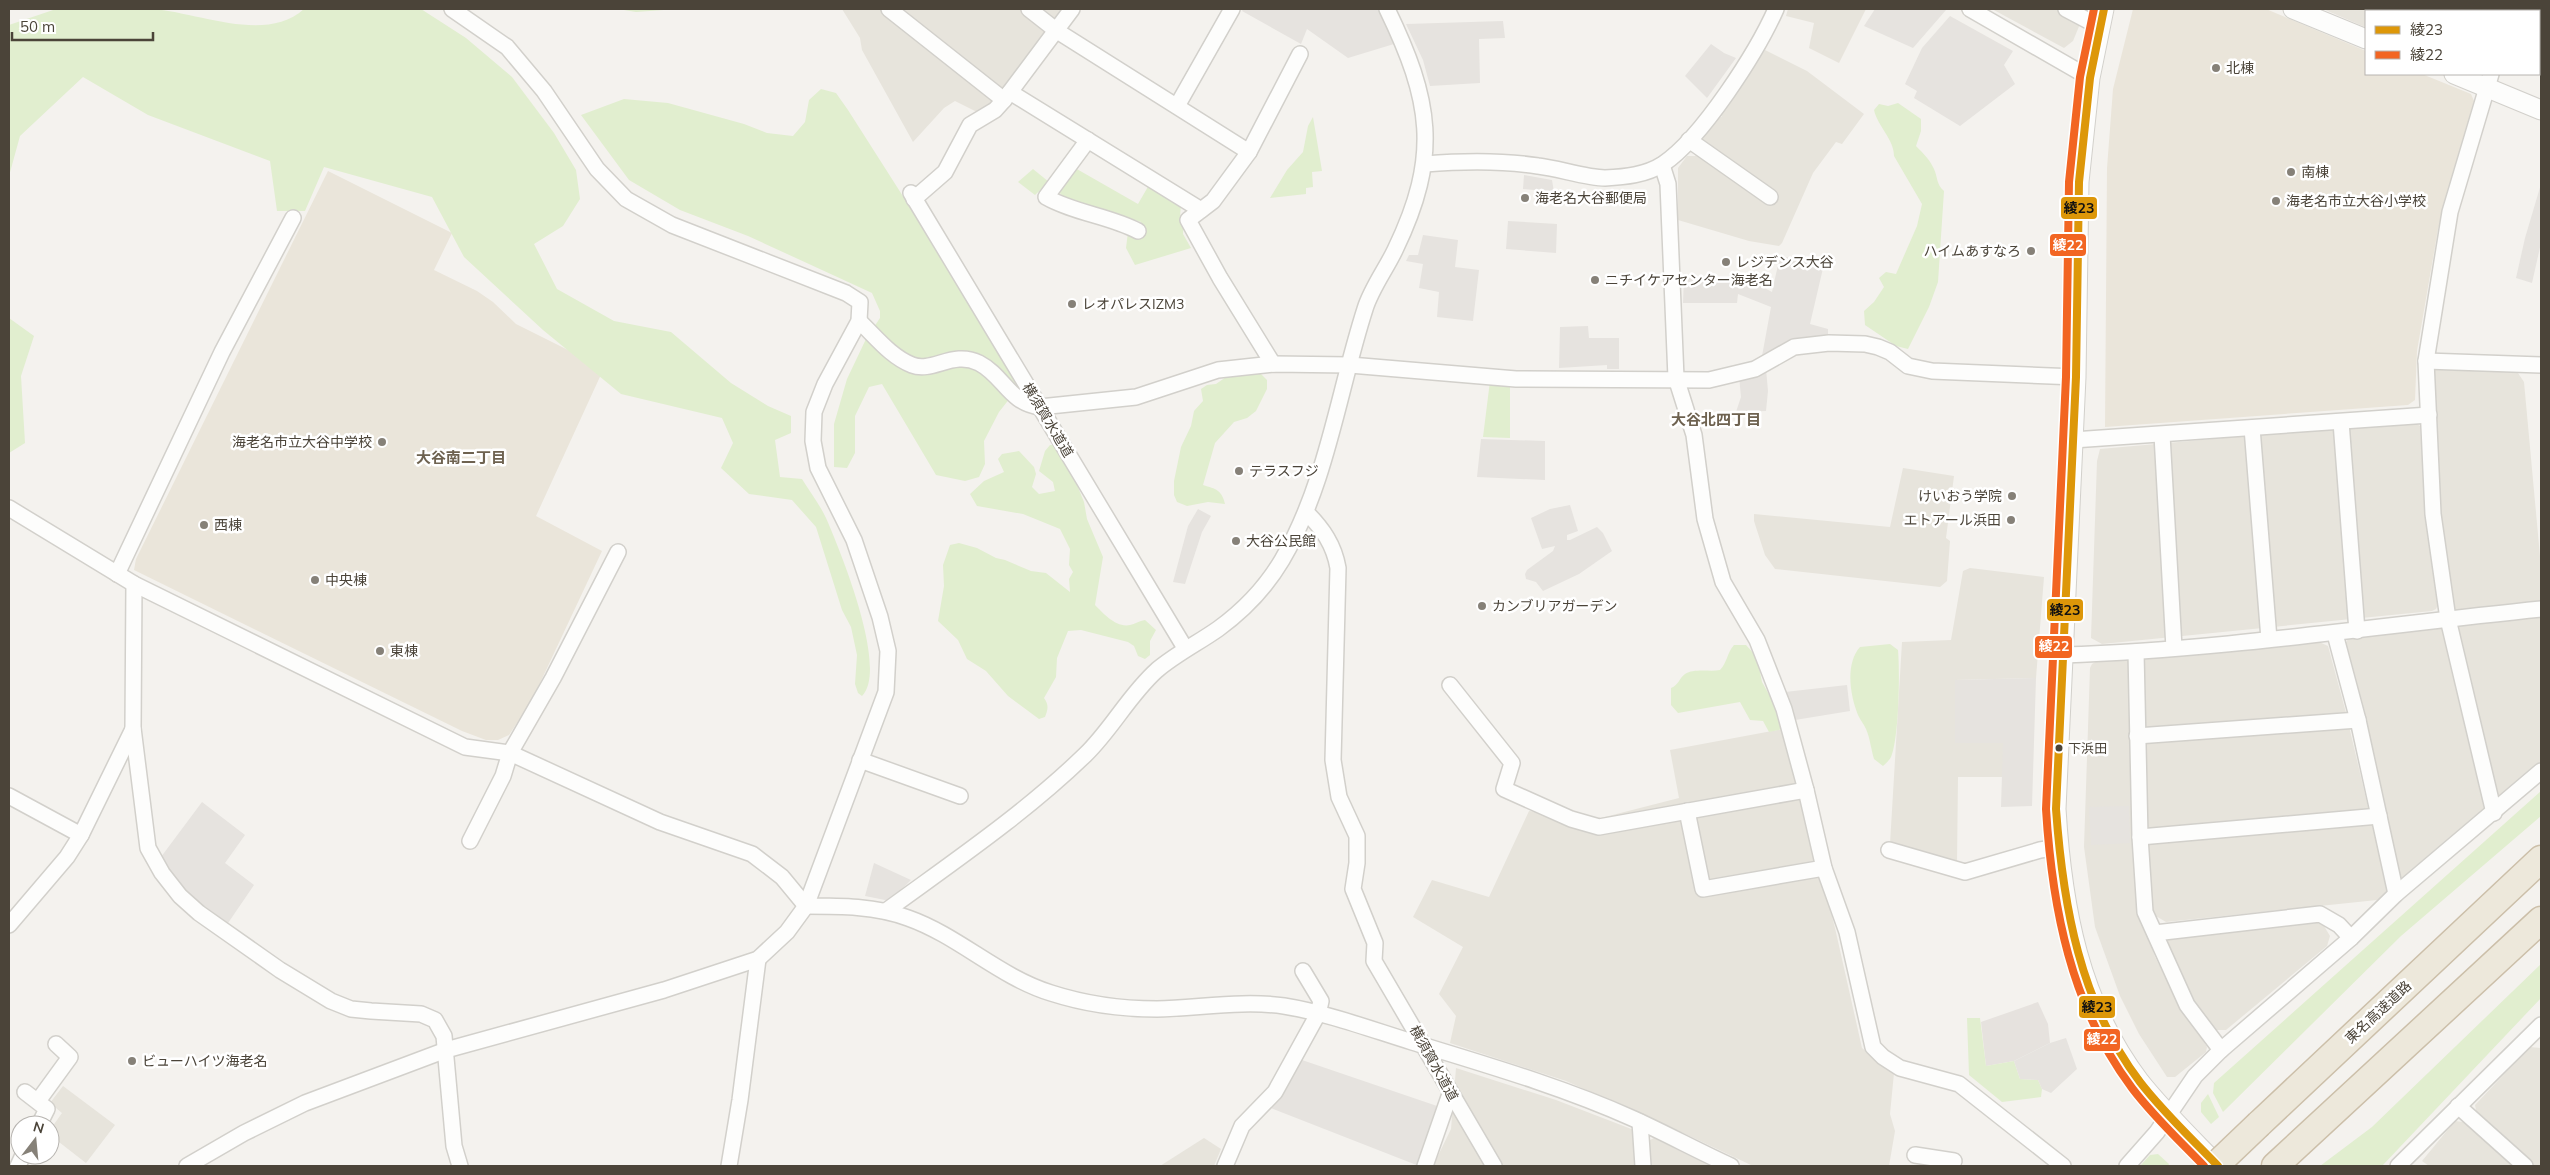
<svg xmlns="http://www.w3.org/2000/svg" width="2550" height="1175" font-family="Mulish,'Noto Sans JP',sans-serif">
<rect width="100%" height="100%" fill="#f4f2ee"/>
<!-- residential -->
<g fill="#e7e4dc">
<path d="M842 9H1020L1044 28 1048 35 983 115 955 101 944 108 913 142 862 50 860 38Z"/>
<path d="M1039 9H1066L1054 20Z"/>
<path d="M1788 9H1866L1839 63 1809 48 1814 23 1786 16Z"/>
<path d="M1992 9H2056L2075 18 2080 24 2073 41 2064 48Z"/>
<path d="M2323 9H2379L2378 11H2366L2365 27Z"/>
<path d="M2392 9H2514L2513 11H2391Z"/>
<path d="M1765 50 1807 71 1864 114 1842 144 1836 142 1813 173 1782 243 1779 246 1749 241 1678 220V168L1687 156H1695L1703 146 1702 139 1719 116 1722 117 1719 112Z"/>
<path d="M2436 367 2516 370 2524 382 2541 567V600L2536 602 2461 612 2456 610 2453 605 2438 519 2431 375Z"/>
<path d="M2413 421 2420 426 2427 527 2438 605 2436 609 2432 611 2102 644 2091 638 2097 461 2100 449Z"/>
<path d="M1903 468 1954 476 1946 538 1950 541 1947 581 1940 587 1775 569 1765 555 1754 521V514L1890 527Z"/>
<path d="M1970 568 2044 577 2036 678 1955 680V743H2003V777H1958L1957 863 1890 844 1902 642 1951 640 1963 571Z"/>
<path d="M2541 617V764L2408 880 2401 878 2343 648 2348 639Z"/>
<path d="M2317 641 2328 646 2345 709 2387 888 2385 896 2377 900 2166 922 2149 912 2141 663 2144 657Z"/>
<path d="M2126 659 2129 663 2140 912 2155 957 2175 996 2207 1047 2206 1052 2175 1077H2167L2139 1034 2120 996 2095 927 2084 847 2090 668 2092 664 2099 660Z"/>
<path d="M1783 729 1835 928 1862 1048 1894 1073 1890 1114 1895 1131 1889 1166H1753L1677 1130 1566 1081 1450 1043 1456 1016 1439 994 1463 947 1413 917 1432 880 1489 897 1529 811 1566 814 1597 819 1679 798 1670 750Z"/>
<path d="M2316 922 2324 926 2330 936 2327 946 2226 1030H2215L2190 1001 2166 945 2169 937 2194 931Z"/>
<path d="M2530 1047 2541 1048V1166H2534L2477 1115 2475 1105Z"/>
<path d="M1456 1068 1556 1100 1634 1130 1637 1166H1433L1451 1129Z"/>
<path d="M63 1086 115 1125 86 1163 50 1135V1130L62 1113 50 1103Z"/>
<path d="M2455 1121 2463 1122 2517 1166H2429L2422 1161Z"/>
<path d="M1204 1138 1221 1149 1214 1166H1160Z"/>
<path d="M1654 1138 1710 1166H1648L1646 1142Z"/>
</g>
<!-- industrial -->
<path fill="#e6e2de" d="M2038 1002 2048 1024 2050 1043 2014 1061 1986 1066 1981 1022Z"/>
<!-- education -->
<g fill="#eae5da">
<path d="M2133 9H2266L2366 51V74H2422L2471 94 2474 101 2438 229 2417 351 2415 400 2408 405 2105 427 2107 168 2113 89Z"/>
<path d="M328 171 452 233 434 270 477 291 493 302 516 324 604 368 536 516 602 551 532 700 509 735 498 740H486L462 731 134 570 136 559Z"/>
</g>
<!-- green -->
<g fill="#e1eecf">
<path d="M56 9C88 9 121 6 152 9 198 12 265 44 304 9H421L466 38 512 77 554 133 576 170 580 199 563 226 534 244 557 289 614 321 671 332 731 383 768 406 791 416V433L775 440 780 477 802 479C810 492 820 505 826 518 840 550 889 669 862 696L858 693 855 684 857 655 851 627 842 610 816 527 792 500 749 494 721 468 733 443 722 418 621 394 543 330 464 257 432 197 324 167 305 211H277L270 161 148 115 83 77 20 136 9 176V25Z"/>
<path d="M618 9H677L636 12Z"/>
<path d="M821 89 836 93 848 110 1022 383 999 412 984 441 985 464 979 477 965 481 936 475 882 384 869 387 855 416V453L847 468 834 467V424L847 379 866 339 880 318V311L872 293 748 236 680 210 629 180 581 115 624 99 668 103 744 124 767 133 793 136 805 122 809 100Z"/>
<path d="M1898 103 1921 119V131L1916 146C1923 153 1930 160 1934 169 1938 178 1936 184 1944 191L1938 282 1929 307 1908 349 1896 346 1865 325 1864 311 1874 302 1884 287 1879 278 1886 272 1896 274 1917 226 1922 204 1894 156C1894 139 1878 127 1874 110L1879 104 1888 106Z"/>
<path d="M1313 117 1322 171 1312 172 1313 187 1306 188V194L1270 198 1287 170 1303 152 1308 126Z"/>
<path d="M1075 168 1138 204 1149 185 1181 204 1180 217H1184L1183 234 1191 248 1135 265 1126 248 1128 232 1137 233 1141 222C1120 216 1071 209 1058 191Z"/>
<path d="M1033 169 1049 182 1035 195 1018 182Z"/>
<path d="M9 318 34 336 21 376 25 443 9 453Z"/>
<path d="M1259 372 1267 380V389L1256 411 1247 418 1234 422 1215 443 1203 485C1216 489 1222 490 1225 504L1208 502 1187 506 1177 502 1174 495V481L1181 447 1191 426 1194 411 1203 401 1201 389 1207 385 1216 384 1229 375Z"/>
<path d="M1490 381 1510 382V438L1483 437Z"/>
<path d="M1050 445H1058L1069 465 1084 502 1087 519 1103 557 1095 605C1103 613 1116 628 1130 625 1135 624 1139 621 1145 620L1156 630 1150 641V655L1145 659 1138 656 1134 646 1128 642 1081 630 1068 631 1057 658 1056 677 1044 698C1049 705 1048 709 1045 717L1039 719 1008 696 986 671 967 659 958 640 938 621 944 586 943 565 950 545 959 543 977 548 996 558 1005 560 1031 571 1046 573 1070 592 1069 579 1073 572 1069 565 1070 549 1060 529 1023 514 977 506 970 494 984 481 1004 472 998 459 1002 454 1019 451 1034 467 1036 474 1032 487 1039 494 1055 491 1053 482 1039 471 1045 451Z"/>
<path d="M1890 644 1898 650C1900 672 1899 738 1891 757 1889 761 1886 763 1883 766L1874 759C1871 749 1870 738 1866 729 1864 724 1860 720 1858 715 1850 695 1845 664 1860 647Z"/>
<path d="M1734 645H1746L1757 657 1762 682 1784 721 1783 729 1769 732 1763 721 1750 720 1740 702 1678 713 1671 705V688C1679 685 1679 678 1685 674 1694 668 1710 672 1720 670 1727 663 1727 653 1734 645Z"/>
<path d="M2541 791V816L2401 936 2223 1112 2213 1093 2214 1083Z"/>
<path d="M2541 964V998L2382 1166H2320L2372 1127Z"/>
<path d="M1967 1018H1980L1986 1066 2014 1061 2020 1079 2038 1080 2042 1089 2041 1097 2002 1102 1969 1075Z"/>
<path d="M2208 1094 2219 1117 2211 1124 2201 1112V1103Z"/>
<path d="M2158 1154 2169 1164 2168 1166H2140L2150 1155Z"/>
</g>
<!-- parking -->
<g fill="#e6e3df">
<path d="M1243 9H1378L1394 44 1348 58 1307 29 1301 44 1242 11Z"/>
<path d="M1875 9H1944L1946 10 1913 48 1864 26Z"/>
<path d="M1950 16 2013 51 2004 65 2015 84 1960 126 1914 98 1917 91 1905 84 1922 48Z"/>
<path d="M1503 21 1505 38 1479 39 1480 83 1430 86 1423 60 1406 24Z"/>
<path d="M1711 44 1724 53 1736 58 1707 98 1685 76Z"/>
<path d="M1524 175 1552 180 1554 192 1523 189Z"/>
<path d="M2541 184V243L2532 283 2516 278 2525 238Z"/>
<path d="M1508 221 1557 224 1556 253 1506 249Z"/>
<path d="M1423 235 1458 240 1455 267 1479 270 1473 321 1437 317 1439 292 1419 288 1423 264 1406 261 1409 255H1418Z"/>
<path d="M1780 256 1824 264 1810 324 1828 329V340L1788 343 1762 356 1771 307 1738 294 1737 303H1683L1684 277 1757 284 1772 292Z"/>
<path d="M1588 326 1589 338H1619V369H1607V365L1559 368 1560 327Z"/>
<path d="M1766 369 1768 391 1766 411 1736 412 1741 397 1739 376Z"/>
<path d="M1481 439 1545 441V480L1477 477Z"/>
<path d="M1570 505 1578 531 1567 535V540H1570L1597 527 1603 533 1612 551 1579 574 1543 591 1536 582 1526 579 1525 574 1527 570 1553 551 1555 546 1542 549 1531 518 1550 509Z"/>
<path d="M1198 509 1211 516 1202 532 1185 584 1173 582 1188 526Z"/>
<path d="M2036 678 2032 806 2001 807 2003 743H1955V680Z"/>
<path d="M1847 685 1850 711 1795 720 1785 692Z"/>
<path d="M202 802 245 835 225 863 254 885 226 926 174 879 161 857Z"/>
<path d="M2129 806 2130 843 2091 845 2089 807Z"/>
<path d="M874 863 911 880 890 901 865 896Z"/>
<path d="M2066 1038 2077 1069 2051 1093 2042 1089 2038 1080 2020 1079 2014 1061 2050 1043Z"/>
<path d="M1302 1060 1440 1107 1419 1166 1268 1107 1283 1091Z"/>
</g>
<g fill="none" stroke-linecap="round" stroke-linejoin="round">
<!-- minor casing -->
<g stroke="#d2d0cb" stroke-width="18">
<g id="minor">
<path d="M889 9 1004 100"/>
<path d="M1029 9 1057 31 1249 152"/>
<path d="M1970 9 2090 78"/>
<path d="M2066 9 2100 27"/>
<path d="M2386 11 2387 9"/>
<path d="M2521 11 2522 9"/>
<path d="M2491 74 2450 212 2426 361 2433 514 2448 619 2494 813"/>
<path d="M1010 92 1201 210"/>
<path d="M1177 106 1232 9"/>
<path d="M1088 140 1046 197C1074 213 1110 216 1138 231"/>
<path d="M1689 140 1770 197"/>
<path d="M1425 164C1463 161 1499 160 1538 166 1557 168 1587 178 1605 178 1625 177 1646 175 1663 164 1702 138 1757 52 1776 9"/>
<path d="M1662 165 1668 184 1676 378 1694 435 1705 519 1723 582 1757 640 1784 709 1806 790 1824 868 1847 932 1873 1047 1883 1057 1900 1068 1959 1084 2063 1166"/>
<path d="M911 193 1185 648"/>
<path d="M914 199 945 172 970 125 995 110 1004 100 1072 9"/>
<path d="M859 321C875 336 891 357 912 365 933 373 953 350 979 363 1004 376 1009 403 1040 407L1136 397 1218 370 1273 364 1350 365 1516 379 1709 380 1755 369 1794 347 1829 343 1865 344 1878 347 1890 352 1908 366 1932 371 2076 377"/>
<path d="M2426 361 2541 365"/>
<path d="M1273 364 1220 278 1188 220 1213 201 1249 152 1300 54"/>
<path d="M2341 422 2357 631"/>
<path d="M2252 428 2269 639"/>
<path d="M2162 435 2174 648"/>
<path d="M2073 440 2429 415"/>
<path d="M9 508 134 584 465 747 510 753 660 822 752 854 782 877 806 906C840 906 876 906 908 918 959 936 999 977 1051 993 1085 1004 1121 1009 1157 1009 1199 1008 1243 1000 1284 1006 1327 1013 1370 1029 1412 1042 1487 1065 1563 1087 1634 1119 1667 1134 1698 1151 1731 1166"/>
<path d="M1306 512C1323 529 1334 545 1338 568L1333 760 1339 797 1357 836V863L1353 889 1375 943 1374 961 1494 1166"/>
<path d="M117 574 222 352 293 218"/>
<path d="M134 584 133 728 148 848 162 873 180 896 199 913 280 970 331 1001 351 1009 371 1011 421 1014 435 1020 444 1036 454 1146 460 1166"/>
<path d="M2335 634 2358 720 2396 894"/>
<path d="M2136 652 2140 837 2145 912 2187 1005 2221 1050"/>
<path d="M2063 655C2223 650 2382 625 2541 609"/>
<path d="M1450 685 1512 763 1504 789 1571 819 1599 827 1806 790"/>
<path d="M2137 736 2358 720"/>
<path d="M860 760 960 796"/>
<path d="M9 796 81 835"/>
<path d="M1687 811 1703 889 1824 868"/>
<path d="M2140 837 2379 816"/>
<path d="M470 841 503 776 510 753 553 678 618 552"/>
<path d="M1889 850 1965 872 2040 850 2059 847"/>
<path d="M886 911C953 862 1024 814 1085 755 1112 729 1129 695 1157 670 1176 654 1198 643 1218 629 1244 610 1266 587 1282 560 1327 483 1338 393 1365 309 1371 289 1386 269 1395 250 1441 155 1431 100 1387 9"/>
<path d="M9 925 67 857 81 835 133 729"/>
<path d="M2155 933 2320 914 2339 925 2351 938"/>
<path d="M25 1092 47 1109 39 1125"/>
<path d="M38 1101 70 1057 56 1044"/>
<path d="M2458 1106 2525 1166"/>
<path d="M1640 1122 1643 1166"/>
<path d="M1915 1155 1954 1161"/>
<path d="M18 1166 23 1155"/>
<path d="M187 1166 244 1133 305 1103 446 1050 664 990 758 959 787 932 806 906 886 692 888 651 880 617 854 540 818 468 813 441 814 412 825 384 859 321 860 302 846 293 672 225 626 199 597 169 544 91 507 47 452 9"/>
<path d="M729 1166 740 1100 758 959"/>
<path d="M1225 1166 1242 1126 1275 1092 1318 1014 1321 1001 1303 971"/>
<path d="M1425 1166 1450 1094"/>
<path d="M2127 1166 2157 1132 2195 1076 2221 1050 2351 938 2396 894 2541 771"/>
<path d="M2398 1166 2541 1025"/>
</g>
</g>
<!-- tertiary casing -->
<g stroke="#d2d0cb" stroke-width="21">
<g id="tertiary">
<path d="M2104 9 2090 78 2079 182 2076 377 2056 809C2062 907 2079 1002 2140 1082 2164 1112 2192 1139 2218 1166"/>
<path d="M2293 9 2366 39"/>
<path d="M2454 74 2541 110"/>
</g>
</g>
<!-- motorway casing -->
<g stroke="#ccbfa9" stroke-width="29">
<g id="motorway">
<path d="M2259 1124 2541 859"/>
<path d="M2275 1166 2541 920"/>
</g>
</g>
<!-- minor -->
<use href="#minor" stroke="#fdfdfc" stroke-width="15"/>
<!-- tertiary -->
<use href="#tertiary" stroke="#fdfdfc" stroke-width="19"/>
<!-- motorway -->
<use href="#motorway" stroke="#ede8db" stroke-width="26"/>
<!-- motorway-bridge casing -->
<g stroke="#ccbfa9" stroke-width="29" stroke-linecap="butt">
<path id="motorway-bridge" d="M2215 1166 2259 1124"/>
</g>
<!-- motorway-bridge -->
<use href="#motorway-bridge" stroke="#ede8db" stroke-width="26"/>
<!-- bus-1 casing -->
<g stroke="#fff" stroke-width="11">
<path id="bus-1" d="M2104 9 2090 78 2079 182 2076 377 2056 809C2063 906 2080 1003 2140 1082 2163 1112 2192 1139 2218 1166"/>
</g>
<!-- bus-2 casing -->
<g stroke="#fff" stroke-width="11">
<path id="bus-2" d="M2094 9 2080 77 2069 182 2066 377 2046 809C2052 907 2071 1007 2132 1088 2153 1116 2180 1141 2204 1166"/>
</g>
<!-- bus-1 -->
<use href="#bus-1" stroke="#dd9709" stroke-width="8"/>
<!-- bus-2 -->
<use href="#bus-2" stroke="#f26522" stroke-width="8"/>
</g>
<!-- markers -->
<g fill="#868178" stroke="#fff" stroke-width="2">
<circle cx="2216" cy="68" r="5"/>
<circle cx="2291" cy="172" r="5"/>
<circle cx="1525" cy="198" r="5"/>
<circle cx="2276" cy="201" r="5"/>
<circle cx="2031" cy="251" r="5"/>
<circle cx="1726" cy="262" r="5"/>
<circle cx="1595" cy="280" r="5"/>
<circle cx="1072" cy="304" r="5"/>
<circle cx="382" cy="442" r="5"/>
<circle cx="1239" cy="471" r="5"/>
<circle cx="2012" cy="496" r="5"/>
<circle cx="2011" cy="520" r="5"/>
<circle cx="204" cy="525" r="5"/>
<circle cx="1236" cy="541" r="5"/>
<circle cx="315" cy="580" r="5"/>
<circle cx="1482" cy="606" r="5"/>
<circle cx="380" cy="651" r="5"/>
<circle cx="132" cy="1061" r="5"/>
</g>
<circle fill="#4b4439" stroke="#fff" stroke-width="2" cx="2059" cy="748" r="4.5"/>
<g text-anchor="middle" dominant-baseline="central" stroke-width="5" stroke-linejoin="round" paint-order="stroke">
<!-- bus labels -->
<g font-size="13" fill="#4b4439" stroke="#fff" text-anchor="start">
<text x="2068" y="748">下浜田</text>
</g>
<!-- poi labels -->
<g font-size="14" fill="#4b4439" stroke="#fff" text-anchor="start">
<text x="2226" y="68">北棟</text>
<text x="2301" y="172">南棟</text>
<text x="1535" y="198">海老名大谷郵便局</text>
<text x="2286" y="201">海老名市立大谷小学校</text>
<text x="2021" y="251" text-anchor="end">ハイムあすなろ</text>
<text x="1736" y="262">レジデンス大谷</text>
<text x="1605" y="280">ニチイケアセンター海老名</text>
<text x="1082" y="304">レオパレスIZM3</text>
<text x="372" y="442" text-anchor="end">海老名市立大谷中学校</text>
<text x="1249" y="471">テラスフジ</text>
<text x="2002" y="496" text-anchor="end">けいおう学院</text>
<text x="2001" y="520" text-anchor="end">エトアール浜田</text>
<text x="214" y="525">西棟</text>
<text x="1246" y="541">大谷公民館</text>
<text x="325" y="580">中央棟</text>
<text x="1492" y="606">カンブリアガーデン</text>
<text x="390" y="651">東棟</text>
<text x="142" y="1061">ビューハイツ海老名</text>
</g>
<!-- street labels -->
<g font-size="14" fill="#4b4439" stroke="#fff">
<text transform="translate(1048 420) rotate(59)">横須賀水道道</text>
<text transform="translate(2378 1012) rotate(-43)">東名高速道路</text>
<text transform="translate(1434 1063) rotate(61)">横須賀水道道</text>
</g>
<!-- neighbourhood labels -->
<g font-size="15" font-weight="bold" fill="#6e6250" stroke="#fff">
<text x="1716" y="419">大谷北四丁目</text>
<text x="461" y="457">大谷南二丁目</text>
</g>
</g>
<g stroke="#fff" stroke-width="2">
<rect x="2060" y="196" width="38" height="24" rx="5" fill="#dd9709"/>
<rect x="2049" y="233" width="38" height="24" rx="5" fill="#f26522"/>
<rect x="2046" y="598" width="38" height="24" rx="5" fill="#dd9709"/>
<rect x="2034" y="635" width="39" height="24" rx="5" fill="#f26522"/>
<rect x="2078" y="995" width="38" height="24" rx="5" fill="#dd9709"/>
<rect x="2083" y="1028" width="38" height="24" rx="5" fill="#f26522"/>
</g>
<g font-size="14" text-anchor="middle" font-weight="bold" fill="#fff">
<text x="2068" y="250">綾22</text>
<text x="2054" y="651">綾22</text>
<text x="2102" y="1044">綾22</text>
</g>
<g font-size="14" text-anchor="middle" font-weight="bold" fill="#111">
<text x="2079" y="213">綾23</text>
<text x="2065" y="615">綾23</text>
<text x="2097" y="1012">綾23</text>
</g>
<!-- border -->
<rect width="2550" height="1175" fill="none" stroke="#4b4439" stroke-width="20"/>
<!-- legend -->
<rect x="2365" y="10" width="175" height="65" fill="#ffffff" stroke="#b7b4b0"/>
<rect x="2375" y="26" width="25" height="8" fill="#dd9709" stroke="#b7b4b0"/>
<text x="2410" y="35" font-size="15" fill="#4b4439">綾23</text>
<rect x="2375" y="51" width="25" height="8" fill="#f26522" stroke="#b7b4b0"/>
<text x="2410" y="60" font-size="15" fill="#4b4439">綾22</text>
<!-- north arrow -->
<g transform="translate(35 1140) rotate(16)"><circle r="24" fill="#ffffff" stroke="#b7b4b0"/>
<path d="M0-4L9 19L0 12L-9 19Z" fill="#868178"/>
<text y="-8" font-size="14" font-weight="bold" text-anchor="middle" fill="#4b4439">N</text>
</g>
<!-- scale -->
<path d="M12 32v8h141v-8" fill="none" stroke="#4b4439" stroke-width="2.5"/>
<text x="20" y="32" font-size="15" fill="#4b4439" stroke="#ffffff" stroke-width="4" paint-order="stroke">50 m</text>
</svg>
